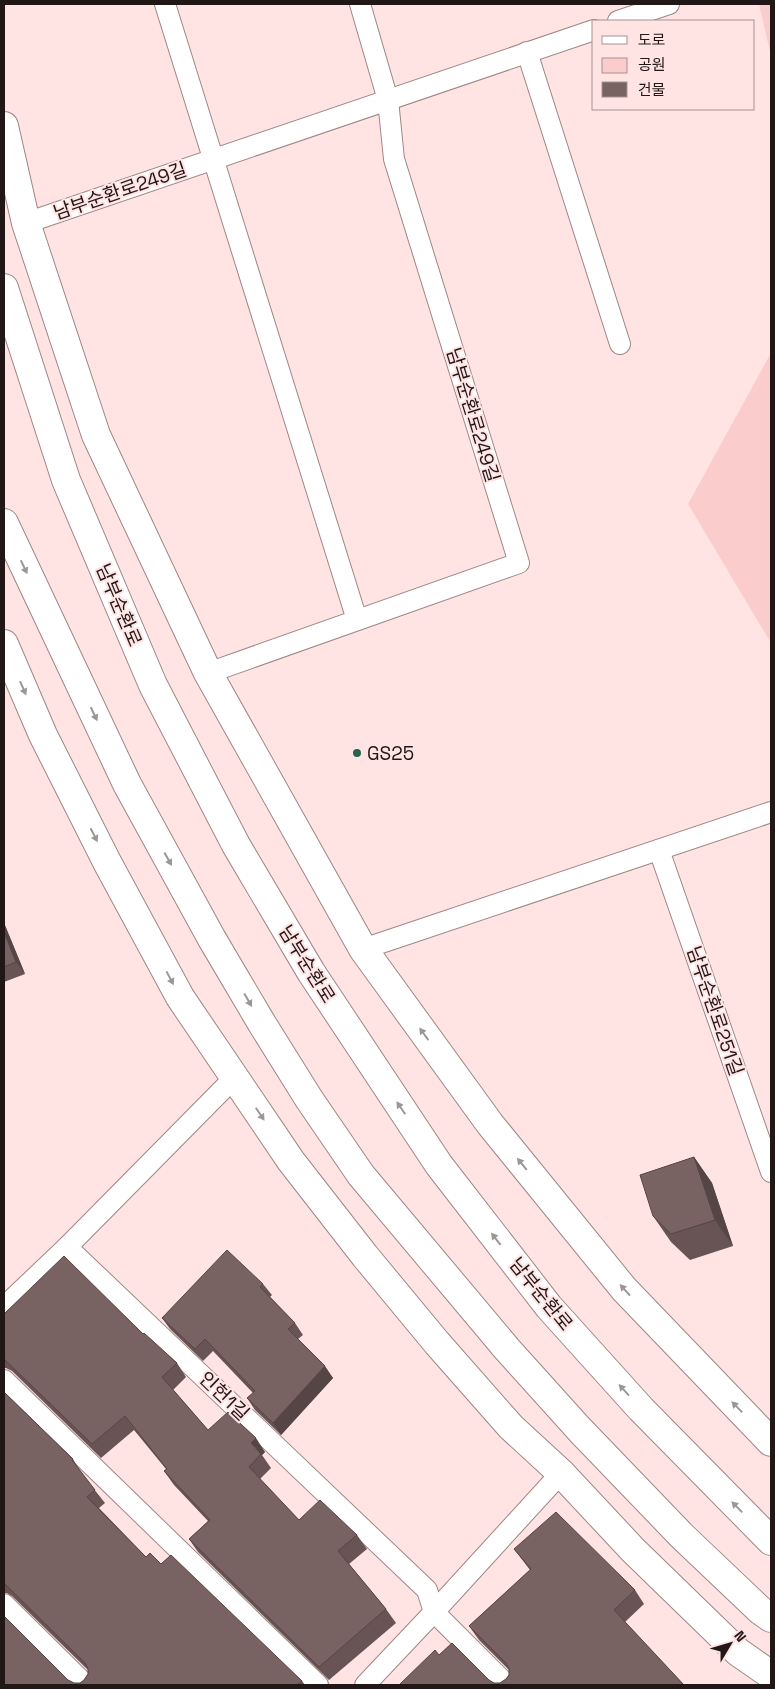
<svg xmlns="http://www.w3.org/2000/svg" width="775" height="1689" font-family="'Space Grotesk','Noto Sans KR',sans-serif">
<rect width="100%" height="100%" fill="#ffe4e3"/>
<!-- green -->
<g fill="#facccc">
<path d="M759 4H771V56Z"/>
<path d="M771 353V643L688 504Z"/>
</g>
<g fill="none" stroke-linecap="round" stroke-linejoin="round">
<!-- service casing -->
<g stroke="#9f8686" stroke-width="22">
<g id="service">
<path d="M165 4 357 620"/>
<path d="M618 21 669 4"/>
<path d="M527 52 620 344"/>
<path d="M26 223 594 30"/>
<path d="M208 673 519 563 394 159 388 100 360 4"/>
<path d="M659 850 771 1172"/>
<path d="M363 949 771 812"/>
<path d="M67 1247 235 1077"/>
<path d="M4 1307 67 1247 427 1590 434 1612"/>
<path d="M4 1380 318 1685"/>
<path d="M4 1604 86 1685"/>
<path d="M434 1612 561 1473"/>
<path d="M365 1685 434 1612 507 1685"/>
</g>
</g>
<!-- minor casing -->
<g stroke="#9f8686" stroke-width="30">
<g id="minor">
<path d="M4 126 26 223 96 435 208 673 363 949 490 1124 624 1289 771 1442"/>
<path d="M4 644 43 735 107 862 180 997 291 1161 365 1256 437 1343 511 1427 561 1473 633 1550 738 1652 771 1675"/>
</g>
</g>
<!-- primary casing -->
<g stroke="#9f8686" stroke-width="30">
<g id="primary">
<path d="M4 288 66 480 153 685 236 845 311 972 439 1165 549 1307 641 1409 771 1541"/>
<path d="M4 523 127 784 212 939 261 1022 309 1099 361 1175 507 1349 580 1430 681 1535 761 1611 771 1618"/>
</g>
</g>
<!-- service -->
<use href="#service" stroke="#fff" stroke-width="20"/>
<!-- minor -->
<use href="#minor" stroke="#fff" stroke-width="28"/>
<!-- primary -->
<use href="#primary" stroke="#fff" stroke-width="28"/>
</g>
<!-- wall -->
<g fill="#685454">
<path d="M4 923 25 974 4 982Z"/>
<path d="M694 1157 712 1183 733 1246 690 1260 671 1242 653 1216Z"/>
<path d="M263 1284 272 1295 270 1297 295 1323 303 1335 298 1339 333 1378 281 1435 255 1410 247 1398 253 1393 213 1351 203 1361 170 1329 162 1318Z"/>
<path d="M4 1314 143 1334 177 1363 186 1377 173 1390 208 1430 265 1452 262 1455 271 1468 260 1479 299 1520 357 1535 367 1549 349 1564 386 1609 396 1623 329 1680 198 1552 189 1539 208 1521 174 1485 164 1471 166 1469 134 1430 101 1458 12 1371 6 1368H4Z"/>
<path d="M4 1392 73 1459 82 1474 105 1503 99 1508 146 1557 161 1564 302 1681 305 1685H4L68 1680 74 1683H80L84 1680 88 1674V1670L12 1596 7 1593H4Z"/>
<path d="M514 1549 635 1590 644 1604 625 1622 684 1685H399L439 1655 494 1683H500L506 1679 509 1675V1670L479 1640 469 1626 530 1570Z"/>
</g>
<!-- shaded-wall -->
<g fill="#554545">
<path d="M4 923 25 974 16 962 4 932Z"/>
<path d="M694 1157 712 1183 733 1246 715 1220Z"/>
<path d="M325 1366 333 1378 281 1435 273 1423Z"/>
<path d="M256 1438 265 1452 262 1455 251 1443Z"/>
</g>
<!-- building -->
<g fill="#796262" stroke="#554545">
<path d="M4 932 16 962 4 967Z"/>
<path d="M694 1157 715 1220 671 1234 653 1216 640 1175Z"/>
<path d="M227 1250 263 1284 260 1287 295 1323 288 1329 325 1366 273 1423 247 1398 255 1391 205 1339 195 1349 162 1318Z"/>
<path d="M64 1256 143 1334 144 1333 177 1363 162 1377 208 1430 228 1412 256 1438 251 1443 261 1454 249 1467 299 1520 320 1500 357 1535 338 1551 386 1609 319 1667 189 1539 210 1520 164 1471 167 1469 125 1416 92 1444 4 1359V1314Z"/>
<path d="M4 1392 73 1459 72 1460 95 1490 87 1497 146 1557 150 1553 161 1564 171 1555 302 1681 298 1684 299 1685H4V1616L68 1680 74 1683H80L84 1680 88 1674V1668L85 1663 4 1583Z"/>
<path d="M556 1512 635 1590 614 1610 684 1685H399L435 1650 439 1655 452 1643 489 1680 494 1683H500L506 1679 509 1675V1669L506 1663 469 1626 531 1569 514 1549Z"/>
</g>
<!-- one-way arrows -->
<defs><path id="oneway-solid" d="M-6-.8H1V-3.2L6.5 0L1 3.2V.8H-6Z" transform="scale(1.25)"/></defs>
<g fill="#9b9797">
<use href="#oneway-solid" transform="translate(24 567) rotate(65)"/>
<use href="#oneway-solid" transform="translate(23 688) rotate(66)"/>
<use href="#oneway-solid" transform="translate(94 714) rotate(65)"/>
<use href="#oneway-solid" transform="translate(94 835) rotate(63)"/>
<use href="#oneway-solid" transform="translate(168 859) rotate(61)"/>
<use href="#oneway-solid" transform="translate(170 978) rotate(62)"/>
<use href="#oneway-solid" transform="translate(248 1000) rotate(60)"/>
<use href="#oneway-solid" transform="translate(424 1034) rotate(-126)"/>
<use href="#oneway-solid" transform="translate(401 1108) rotate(-124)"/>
<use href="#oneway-solid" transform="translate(260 1114) rotate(56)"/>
<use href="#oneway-solid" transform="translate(522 1164) rotate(-129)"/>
<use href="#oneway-solid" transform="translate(496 1239) rotate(-128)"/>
<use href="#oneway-solid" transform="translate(625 1290) rotate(-132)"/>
<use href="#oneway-solid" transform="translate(624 1390) rotate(-132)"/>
<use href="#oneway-solid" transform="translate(737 1407) rotate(-134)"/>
<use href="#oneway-solid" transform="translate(737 1507) rotate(-134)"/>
</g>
<!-- markers -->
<circle fill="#256450" stroke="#ffe4e3" stroke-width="2" cx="357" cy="753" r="5"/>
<g text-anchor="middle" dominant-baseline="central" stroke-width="4" stroke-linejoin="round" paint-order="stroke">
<!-- street labels -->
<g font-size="19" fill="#211717" stroke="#ffe4e3">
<text transform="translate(120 191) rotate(-19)">남부순환로249길</text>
<text transform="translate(473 415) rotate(73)">남부순환로249길</text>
<text transform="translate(119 605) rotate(67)">남부순환로</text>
<text transform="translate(307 964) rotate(58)">남부순환로</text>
<text transform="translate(715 1011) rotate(71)">남부순환로251길</text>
<text transform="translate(541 1294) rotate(51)">남부순환로</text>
<text transform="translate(224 1396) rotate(44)">인헌1길</text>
</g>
<!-- poi labels -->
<g font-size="19" fill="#211717" stroke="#ffe4e3" text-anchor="start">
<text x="367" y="753">GS25</text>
</g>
</g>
<!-- border -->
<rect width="775" height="1689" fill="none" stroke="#211717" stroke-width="10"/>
<!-- legend -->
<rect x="592" y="20" width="162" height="90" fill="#ffe4e3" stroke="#a69291"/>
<rect x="602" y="36" width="25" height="8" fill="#ffffff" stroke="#a69291"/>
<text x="638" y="45" font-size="15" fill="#211717">도로</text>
<rect x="602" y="58" width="25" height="15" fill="#facccc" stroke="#a69291"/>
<text x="638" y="70" font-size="15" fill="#211717">공원</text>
<rect x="602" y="82" width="25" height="15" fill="#796262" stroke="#a69291"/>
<text x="638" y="95" font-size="15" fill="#211717">건물</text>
<!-- north arrow -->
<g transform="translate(730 1644) rotate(52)" stroke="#ffe4e3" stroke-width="4" paint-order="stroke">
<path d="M0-4L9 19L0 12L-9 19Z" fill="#211717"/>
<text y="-8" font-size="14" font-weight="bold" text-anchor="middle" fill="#211717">N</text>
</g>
</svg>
